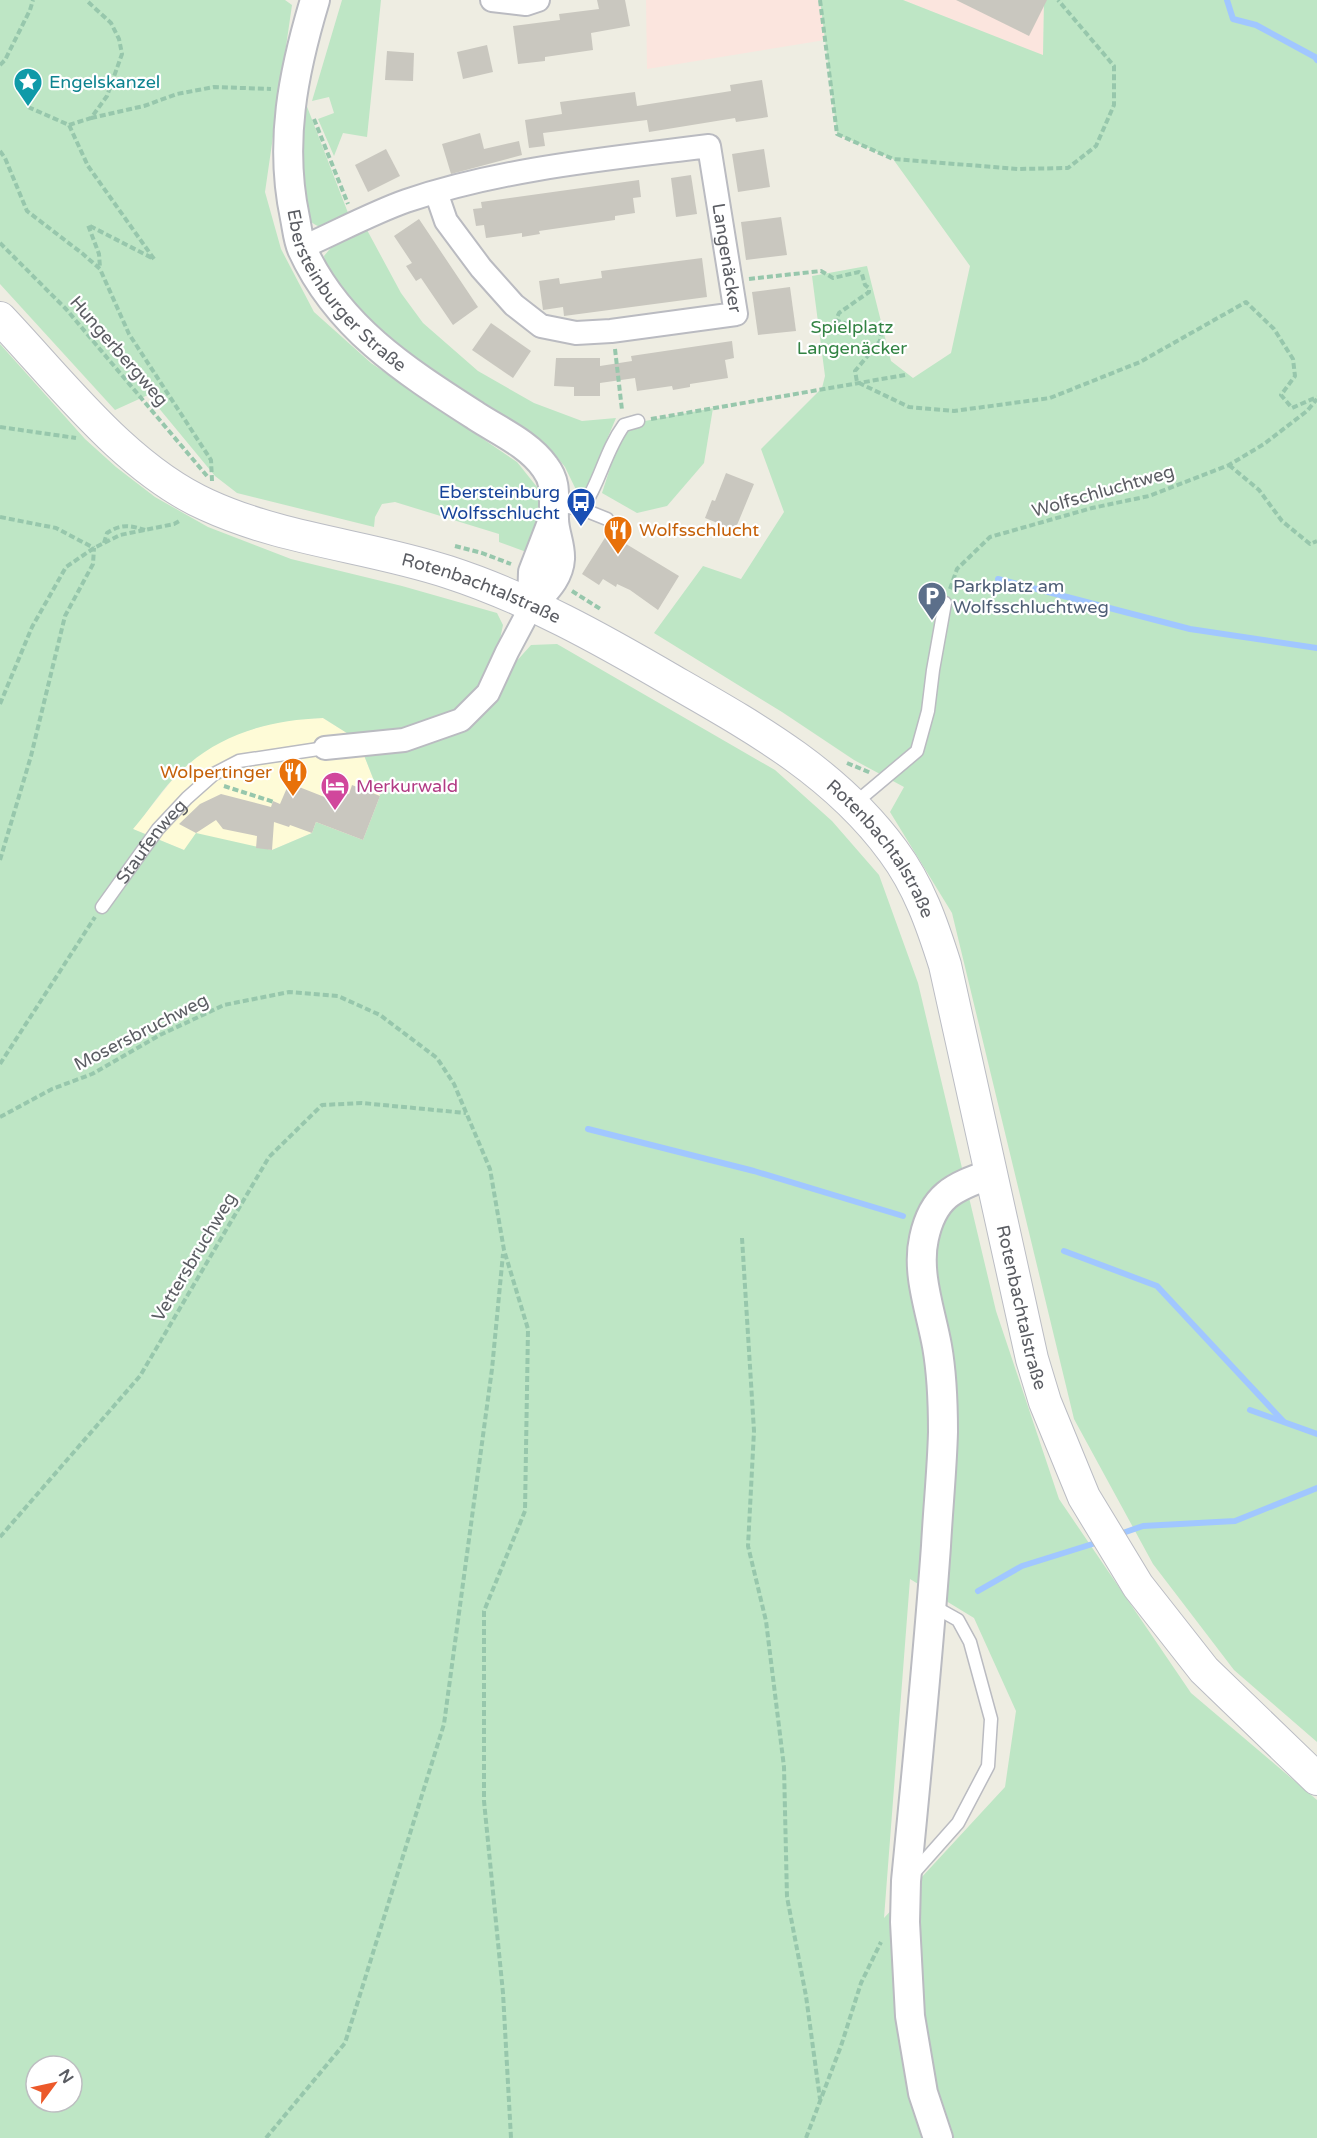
<svg xmlns="http://www.w3.org/2000/svg" width="1317" height="2138" font-family="'Varela Round',sans-serif">
<rect width="100%" height="100%" fill="#eeede2"/>
<!-- commercial -->
<path fill="#fefbd7" d="M323 718 358 740 380 796 363 840 317 823 312 833 272 850H184L133 829 178 773 205 750 233 735 270 724 296 719Z"/>
<!-- medical -->
<g fill="#fbe5de">
<path d="M646 0H820L825 40 647 69Z"/>
<path d="M903 0H1044L1043 56Z"/>
</g>
<!-- green -->
<g fill="#bee6c5" fill-rule="evenodd">
<path d="M0 0H285L292 5 265 192 281 249 314 312 371 363 517 462 537 487 542 524 529 553 499 542V534L395 502 382 504 375 517 374 527 237 493 215 476 148 395 115 410 0 284Z"/>
<path d="M342 0H381L367 137 343 133 334 156 318 119 334 113 329 97 312 101Z"/>
<path d="M820 0H903L1043 55 1044 0H1317V1742L1234 1670 1153 1564 1074 1419 952 913 890 812 904 787 854 760 782 712 654 633 703 566 741 579 784 512 761 449 822 388 825 376 812 276 867 266 891 361 913 378 951 353 970 266 893 159 837 134Z"/>
<path d="M302 104H306L350 218C343 221 332 227 324 227 286 226 301 129 302 104Z"/>
<path d="M367 230 401 293 423 323 478 371 534 403 582 421 616 418 583 496 580 498 565 467 552 451 390 345 327 274 324 256 334 244Z"/>
<path d="M0 344 85 439 116 467 155 497 208 527 291 559 402 586 497 613 503 625 493 672 514 664 531 645 557 644 775 770 832 821 879 875 918 983 996 1311 1059 1499 1191 1693 1317 1800V2138H0ZM323 718 358 740 380 796 363 840 316 822 312 833 272 850 196 833 184 850 133 829C148 812 164 786 180 772 219 734 269 720 323 718ZM910 1579 974 1618 1016 1711 1005 1787 884 1918ZM36 2066H72V2102H36Z"/>
<path d="M713 408 704 463 667 506 637 513 602 493 624 425Z"/>
</g>
<g fill="none" stroke-linecap="round" stroke-linejoin="round">
<!-- stream -->
<g stroke="#a1c7ff" stroke-width="6">
<path d="M1227 0 1233 19 1256 25 1315 57 1317 60"/>
<path d="M998 579 1190 629 1317 648"/>
<path d="M588 1129 754 1171 903 1216"/>
<path d="M1064 1251 1157 1286 1283 1421"/>
<path d="M1250 1410 1317 1434"/>
<path d="M1117 1535 1143 1526 1235 1521 1317 1488"/>
<path d="M978 1591 1022 1566 1102 1541"/>
</g>
</g>
<!-- building -->
<g fill="#c9c7bf">
<path d="M597 0H625L630 26 591 33 593 50 545 57V61L518 64 513 26 560 20 559 14 599 9Z"/>
<path d="M956 0H1047L1029 36Z"/>
<path d="M487 45 493 72 463 79 457 52Z"/>
<path d="M387 51 414 53 413 81 385 80Z"/>
<path d="M762 80 768 117 736 122 735 118 649 132 647 120 543 133 545 146 529 148 525 120 562 114 560 102 635 92 637 106 731 91 730 85Z"/>
<path d="M480 133 484 149 519 141 522 155 451 174 442 144Z"/>
<path d="M386 149 400 176 368 192 355 165Z"/>
<path d="M764 149 770 187 738 192 732 154Z"/>
<path d="M691 175 697 214 676 217 671 178Z"/>
<path d="M639 180 641 197 633 198 635 213 615 216V220L539 231 540 234 522 237V233L486 238 484 225 476 226 473 209 482 208 481 202Z"/>
<path d="M781 217 787 255 746 260 741 222Z"/>
<path d="M419 219 478 307 453 325 421 278 416 281 406 266 412 263 394 236Z"/>
<path d="M702 258 707 297 564 316 563 307 543 310 539 281 559 278 560 284 602 278 601 271Z"/>
<path d="M790 287 796 331 758 335 752 292Z"/>
<path d="M491 323 531 351 513 378 472 350Z"/>
<path d="M732 341 734 358 725 360 728 378 690 384V387L673 390 672 386 637 391 635 378 600 383V396H574V387L554 386 556 358H600V366L632 361 631 356Z"/>
<path d="M726 473 754 484 735 530 705 518 712 500 715 501Z"/>
<path d="M608 533 679 576 658 610 630 590 617 584 616 587 603 579 599 585 582 574Z"/>
<path d="M289 783 327 798 332 787 349 794 352 785 380 796 363 840 316 822 312 833 290 825 289 827 274 822 272 850 256 848 257 836 223 829 216 820 196 833 179 824 200 804 221 794 271 807 273 801 280 804Z"/>
</g>
<g fill="none" stroke-linecap="round" stroke-linejoin="round">
<!-- service casing -->
<g stroke="#babbc1" stroke-width="15">
<g id="service">
<path d="M555 505 582 509 607 519"/>
<path d="M582 509C600 483 605 451 624 425L638 421"/>
<path d="M854 804 917 751 928 711 933 670 945 603"/>
<path id="s1" d="M102 907 158 829 187 798 214 774 239 761 325 748"/>
<path d="M911 1876 958 1823 988 1766 991 1719 970 1642 958 1620 933 1606"/>
</g>
</g>
<!-- minor casing -->
<g stroke="#babbc1" stroke-width="26">
<g id="minor">
<path d="M492 0 526 4 538 0"/>
<path id="s2" d="M301 248C335 233 372 213 406 201 504 168 607 159 709 146L736 314 611 331 576 333 541 326 514 305 481 268 446 221 436 192"/>
<path d="M325 748 404 740 461 720 488 693 507 652 532 605"/>
</g>
</g>
<!-- tertiary casing -->
<g stroke="#babbc1" stroke-width="32">
<g id="tertiary">
<path id="s3" d="M315 0C293 73 279 143 295 218 297 228 298 240 302 249 338 328 406 371 476 416 499 431 529 444 545 467 558 484 553 499 554 519 554 532 561 546 560 559 559 578 544 591 532 605"/>
<path d="M532 605 533 572 553 520"/>
<path d="M938 2138 923 2093 910 2016 905 1922 906 1881C917 1769 928 1658 936 1546 938 1508 942 1470 943 1432 943 1403 942 1374 937 1346 931 1312 916 1273 924 1238 933 1196 953 1187 991 1174"/>
</g>
</g>
<!-- secondary casing -->
<g stroke="#bbbdc4" stroke-width="34">
<g id="secondary">
<path id="s4" d="M0 318C60 381 126 469 207 505 283 540 369 546 448 572 528 598 601 639 673 681 755 728 836 773 893 851 919 886 932 924 945 965L1032 1359 1045 1402 1084 1497 1138 1586 1204 1670 1317 1779"/>
</g>
</g>
<!-- path -->
<g stroke="#97c7ac" stroke-width="4" stroke-dasharray="6 3" stroke-linecap="butt">
<path d="M820 0 837 134 893 159 1018 169 1068 168 1096 146 1114 105V66L1058 0"/>
<path d="M0 65 5 60 30 10 33 0"/>
<path d="M28 107 69 125 88 166 154 259 88 225 99 254 100 268"/>
<path d="M91 118 144 106 177 94 214 87 271 89"/>
<path d="M314 119 348 204"/>
<path d="M69 125 91 118 107 96 122 54 119 39 111 23 86 0"/>
<path d="M0 151 5 158 27 211 83 254 100 269 129 334 211 460 212 481"/>
<path d="M0 243 66 309 207 476"/>
<path d="M749 279 821 271 833 278 859 272 862 274 865 285 869 288V292L839 313 836 320C850 327 870 324 881 334L880 341 855 371 857 382 909 407 954 411 1050 398 1140 362 1246 302 1274 329 1293 359 1295 376 1281 395 1292 408 1317 397"/>
<path d="M615 349 622 410"/>
<path d="M651 419 905 375"/>
<path d="M0 427 76 438"/>
<path d="M1229 465 1259 490 1282 521 1310 544 1317 541"/>
<path d="M0 517 56 528 94 548"/>
<path d="M104 543 107 533C121 524 129 525 145 530"/>
<path d="M455 546 482 553 511 564"/>
<path d="M950 589 957 569 990 537 1092 508 1149 496 1229 465 1264 444 1307 411 1317 399"/>
<path d="M572 591 602 610"/>
<path d="M0 704 32 627 66 567 94 548 120 535 174 524 181 520"/>
<path d="M847 763 871 773"/>
<path d="M224 786 274 802"/>
<path d="M0 860 31 756 65 616 93 564 94 548"/>
<path d="M0 1064 95 917"/>
<path d="M0 1117 52 1089 92 1074 160 1035 224 1005 289 992 338 996 380 1015 437 1058 454 1084 490 1169 504 1250 528 1329 525 1511 484 1611V1801L503 1993 511 2138"/>
<path d="M742 1238 754 1431 748 1546 766 1621 784 1767 787 1897 806 1996 820 2099"/>
<path d="M0 1537 140 1376 269 1157 322 1105 362 1103 466 1113"/>
<path d="M266 2138 345 2043 444 1724 492 1369 503 1254"/>
<path d="M806 2138 841 2046 861 1983 881 1942"/>
</g>
<!-- service -->
<use href="#service" stroke="#fff" stroke-width="12"/>
<!-- minor -->
<use href="#minor" stroke="#fff" stroke-width="22"/>
<!-- tertiary -->
<use href="#tertiary" stroke="#fff" stroke-width="28"/>
<!-- secondary -->
<use href="#secondary" stroke="#fff" stroke-width="32"/>
</g>
<!-- icons -->
<defs>
<g id="sight-pin" transform="scale(1.5)"><path d="M0 17L-7.5 6A9.5 9.5 0 1 1 7.5 6Z" fill="#0f9aa8" stroke="#fff"/><path d="M0-6L1.8-2.2L6-1.7L2.9 1.2L3.7 5.4L0 3.3L-3.7 5.4L-2.9 1.2L-6-1.7L-1.8-2.2Z" fill="#fff"/></g>
<g id="bus-pin" transform="scale(1.5)"><path d="M0 17L-7.5 6A9.5 9.5 0 1 1 7.5 6Z" fill="#1a4fb4" stroke="#fff"/><path d="M-5-6H5V4H4V6H2V4H-2V6H-4V4H-5ZM-3.5-4V0h7V-4ZM-3.5 1.2v1.5H-2V1.2ZM2 1.2v1.5H3.5V1.2Z" fill="#fff"/></g>
<g id="restaurant-pin" transform="scale(1.5)"><path d="M0 17L-7.5 6A9.5 9.5 0 1 1 7.5 6Z" fill="#e8710a" stroke="#fff"/><path d="M-5-6h1v4h1v-4h1v4h1v-4h1v5L-1.5 .5V6h-2V.5L-5-1ZM5-6V6H3V1.5H1.5Q1.5-4 5-6Z" fill="#fff"/></g>
<g id="parking-pin" transform="scale(1.5)"><path d="M0 17L-7.5 6A9.5 9.5 0 1 1 7.5 6Z" fill="#5c6f8a" stroke="#fff"/><path d="M-3.5-5.5H1a3.5 3.5 0 0 1 0 7H-1V5.5H-3.5ZM-1-3.4V-.6H.8a1.4 1.4 0 0 0 0-2.8Z" fill="#fff"/></g>
<g id="hotel-pin" transform="scale(1.5)"><path d="M0 17L-7.5 6A9.5 9.5 0 1 1 7.5 6Z" fill="#d1479c" stroke="#fff"/><path d="M-6-4.5h1.5V1H6V5H4.5V3h-9V5H-6ZM-4 0a1.8 1.8 0 1 1 3.6 0ZM.5 0V-2.5h3Q6-2.5 6 0Z" fill="#fff"/></g>
</defs>
<g fill-rule="evenodd">
<use href="#sight-pin" x="28" y="82"/>
<use href="#bus-pin" x="581" y="502"/>
<use href="#restaurant-pin" x="618" y="530"/>
<use href="#parking-pin" x="932" y="596"/>
<use href="#restaurant-pin" x="293" y="772"/>
<use href="#hotel-pin" x="335" y="786"/>
</g>
<g text-anchor="middle" dominant-baseline="central" stroke-width="4.5" stroke-linejoin="round" paint-order="stroke">
<!-- culture labels -->
<g font-size="18" fill="#0d838f" stroke="#fff" text-anchor="start">
<text x="49" y="82">Engelskanzel</text>
</g>
<!-- street labels -->
<g font-size="18" fill="#5b5d63" stroke="#fff">
<text stroke="none"><textPath href="#s2" startOffset="537">Langenäcker</textPath></text>
<text stroke="none"><textPath href="#s3" startOffset="312">Ebersteinburger Straße</textPath></text>
<text transform="translate(119 351) rotate(49)">Hungerbergweg</text>
<text transform="translate(1103 491) rotate(-16)">Wolfschluchtweg</text>
<text stroke="none"><textPath href="#s4" startOffset="568">Rotenbachtalstraße</textPath></text>
<text stroke="none"><textPath href="#s1" startOffset="82">Staufenweg</textPath></text>
<text stroke="none"><textPath href="#s4" startOffset="1053">Rotenbachtalstraße</textPath></text>
<text transform="translate(141 1032) rotate(-27)">Mosersbruchweg</text>
<text transform="translate(194 1257) rotate(-59)">Vettersbruchweg</text>
<text stroke="none"><textPath href="#s4" startOffset="1539">Rotenbachtalstraße</textPath></text>
</g>
<!-- park labels -->
<g font-size="18" fill="#328343" stroke="#fff">
<text x="852" y="327">Spielplatz<tspan x="852" dy="21">Langenäcker</tspan></text>
</g>
<!-- transit labels -->
<g font-size="18" fill="#164399" stroke="#fff" text-anchor="end">
<text x="560" y="492">Ebersteinburg<tspan x="560" dy="21">Wolfsschlucht</tspan></text>
</g>
<!-- food labels -->
<g font-size="18" fill="#c56008" stroke="#fff" text-anchor="start">
<text x="639" y="530">Wolfsschlucht</text>
<text x="272" y="772" text-anchor="end">Wolpertinger</text>
</g>
<!-- service labels -->
<g font-size="18" fill="#4e5e75" stroke="#fff" text-anchor="start">
<text x="953" y="586">Parkplatz am<tspan x="953" dy="21">Wolfsschluchtweg</tspan></text>
</g>
<!-- hotel labels -->
<g font-size="18" fill="#b23c85" stroke="#fff" text-anchor="start">
<text x="356" y="786">Merkurwald</text>
</g>
</g>
<!-- north arrow -->
<g transform="translate(54 2084) rotate(57)"><circle r="28" fill="#ffffff" stroke="#bdbec1" stroke-width="1.5"/>
<path d="M0-4.5L10 22L0 15L-10 22Z" fill="#ec592a"/>
<text y="-9" font-size="16" font-weight="bold" text-anchor="middle" fill="#5b5d63">N</text>
</g>
</svg>
